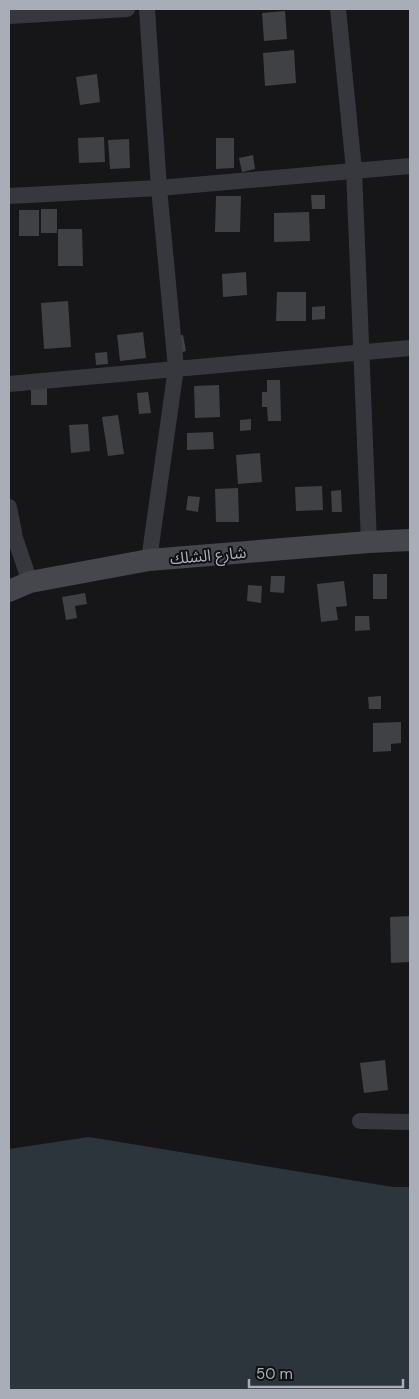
<svg xmlns="http://www.w3.org/2000/svg" width="419" height="1399" viewBox="0 0 419 1399" font-family="'DM Sans','Noto Sans Arabic',sans-serif">
<style>
.water{fill:#2c353c}
.building{fill:#404145}
.lines{fill:none;stroke-linecap:round;stroke-linejoin:round}
.street{stroke:#37383d;stroke-width:16}
.secondary{stroke:#45474d;stroke-width:22}
.labels{text-anchor:middle;stroke-width:4;stroke-linejoin:round;paint-order:stroke}
.street-label{font-size:16px;fill:#a8adb8;stroke:#111113}
</style>
<rect width="100%" height="100%" fill="#161618"/>
<path class="water" d="M89,1137L393,1187H410V1390H9V1149Z"/>
<g class="building">
<path d="M285,11L287,39L264,41L262,13Z"/>
<path d="M294,50L296,83L265,86L263,53Z"/>
<path d="M97,74L100,102L80,105L76,77Z"/>
<path d="M104,137L105,162L79,163L78,138Z"/>
<path d="M216,138H234V168L216,169Z"/>
<path d="M129,139L130,168L110,169L108,140Z"/>
<path d="M253,155L255,169L242,172L239,158Z"/>
<path d="M311,195H325V209H312Z"/>
<path d="M216,196H241L240,232H215Z"/>
<rect x="41" y="209" width="16" height="24"/>
<rect x="19" y="210" width="20" height="26"/>
<path d="M309,212L310,241L274,242V213Z"/>
<path d="M58,229H82L83,266H58Z"/>
<path d="M246,272L247,295L223,297L222,274Z"/>
<path d="M277,292H306V321H276Z"/>
<path d="M68,301L71,347L44,349L41,303Z"/>
<path d="M325,306V319L312,320V307Z"/>
<path d="M143,332L146,358L120,361L117,335Z"/>
<path d="M183,335L186,351L179,353L176,336Z"/>
<path d="M107,352L108,364L96,365L95,353Z"/>
<path d="M267,380H280L281,421H268L267,407H262V392H267Z"/>
<path d="M219,385L220,417L195,418L194,386Z"/>
<path d="M31,386L47,387V405H31Z"/>
<path d="M148,392L151,413L139,414L137,393Z"/>
<path d="M118,415L124,454L108,456L102,417Z"/>
<path d="M251,419V430L240,431V420Z"/>
<path d="M88,424L90,451L71,453L69,425Z"/>
<path d="M213,432L214,449L187,450V433Z"/>
<path d="M260,453L262,482L238,484L236,455Z"/>
<path d="M322,486L323,510L296,511L295,487Z"/>
<path d="M238,488L239,522H216L215,489Z"/>
<path d="M341,490L342,512H332L331,491Z"/>
<path d="M188,496L200,497L198,512L186,510Z"/>
<rect x="373" y="574" width="14" height="25"/>
<path d="M271,576H285L284,593L270,592Z"/>
<path d="M344,581L347,606L336,607L338,620L321,622L317,584Z"/>
<path d="M248,585L262,586L261,603L247,601Z"/>
<path d="M85,593L87,604L75,606L77,618L66,620L62,597Z"/>
<path d="M355,616H369L370,630L355,631Z"/>
<path d="M381,696V709H369L368,697Z"/>
<path d="M401,722V743L391,744V751L373,752V723Z"/>
<path d="M410,916V962L391,963L390,917Z"/>
<path d="M385,1060L388,1090L364,1093L360,1063Z"/>
</g>
<g class="lines">
<g class="street">
<path d="M147,9L159,188L176,368L149,560"/>
<path d="M338,9L354,170L369,542"/>
<path d="M9,16L127,9"/>
<path d="M9,196L159,188L410,166"/>
<path d="M9,384L410,348"/>
<path d="M9,507L15,538L30,582"/>
<path d="M360,1121L410,1122"/>
</g>
<path class="secondary" d="M9,591L30,582L149,560L369,542L410,540"/>
</g>
<g class="labels">
<g class="street-label">
<text transform="translate(208 555) rotate(-5)" y="6">شارع الشلك</text>
</g>
</g>
<rect width="419" height="1399" fill="none" stroke="#a8adb8" stroke-width="20"/>
<path d="M249 1379v8h154v-8" fill="none" stroke="#a8adb8" stroke-width="2.5"/>
<text x="256" y="1379" font-size="15" fill="#a8adb8" stroke="#111113" stroke-width="4" paint-order="stroke">50 m</text>
</svg>
